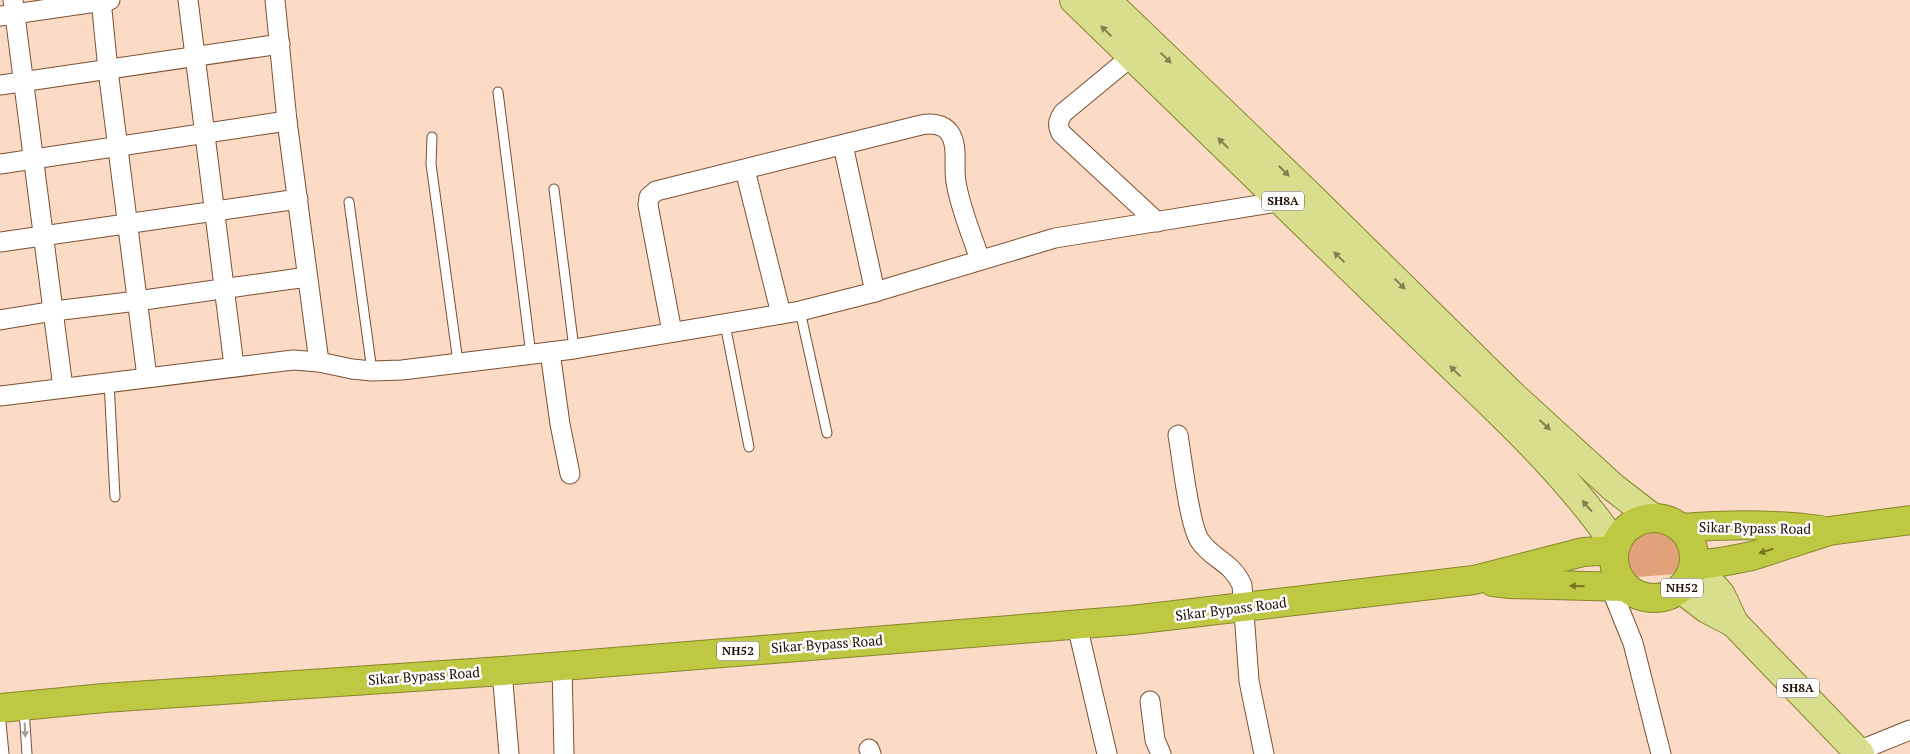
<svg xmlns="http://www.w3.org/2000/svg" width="1910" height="754" viewBox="0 0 1910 754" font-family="'PT Serif',serif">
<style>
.green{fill:#e1a27a}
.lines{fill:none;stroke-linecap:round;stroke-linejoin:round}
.lane-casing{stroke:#7d4f30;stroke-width:11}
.street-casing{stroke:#7d4f30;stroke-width:21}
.primary-casing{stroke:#87872c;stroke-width:30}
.highway-casing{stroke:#87872c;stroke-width:30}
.lane{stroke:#fff;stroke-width:9}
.street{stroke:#fff;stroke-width:19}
.primary{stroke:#d8de8e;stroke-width:28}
.highway{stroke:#bec842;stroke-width:28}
.oneway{fill:#85804f}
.oneway2{fill:#777426}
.oneway3{fill:#a69e9a}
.labels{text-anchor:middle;stroke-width:5;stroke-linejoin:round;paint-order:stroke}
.shield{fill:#fff;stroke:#63564f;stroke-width:1}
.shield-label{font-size:12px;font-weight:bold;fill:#200d03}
.street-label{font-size:14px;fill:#200d03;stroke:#fff}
</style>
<rect width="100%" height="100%" fill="#fcdbc6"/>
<path class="green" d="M1674,527L1688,537L1691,548L1690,560L1684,569L1676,574L1638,577L1628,572L1621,562L1624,539L1636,531Z"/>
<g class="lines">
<g class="lane-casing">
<g id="lane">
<path d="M498,92L531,355"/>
<path d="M432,137L431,164L458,362"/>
<path d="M554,189L574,349"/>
<path d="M349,202L372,371"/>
<path d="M800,311L827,433"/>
<path d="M725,324L749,447"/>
<path d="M109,382L115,497"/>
<path d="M24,709L27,754"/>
<path d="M0,712L4,754"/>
</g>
</g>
<g class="street-casing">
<g id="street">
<path d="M13,0L63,388"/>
<path d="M101,0L108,70L147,377"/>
<path d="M188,0L234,366"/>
<path d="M275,0L287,121L319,362"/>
<path d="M0,16L110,0"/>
<path d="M1132,56L1063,113C1058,121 1057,125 1061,133L1157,222"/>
<path d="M0,85L280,44"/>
<path d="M843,145L875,292"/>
<path d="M0,164L287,121"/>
<path d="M745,170L781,314"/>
<path d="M0,242L298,199"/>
<path d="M0,320L54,311L137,301L307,277"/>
<path d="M672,332L648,205L649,197L656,191L921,125C931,123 943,124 949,132C959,145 953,167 956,182C960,208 972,235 980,260"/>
<path d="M550,352L560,424L570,474"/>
<path d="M0,396L293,360L319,362L352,369L372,371L402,370L574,349L800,311L875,292L1055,238L1283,201"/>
<path d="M1178,435C1182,458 1189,525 1200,541C1213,560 1231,561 1242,585L1249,681L1264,754"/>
<path d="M1610,586L1633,643L1661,754"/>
<path d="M1077,625L1107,754"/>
<path d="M562,666L564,754"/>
<path d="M502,671L509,754"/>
<path d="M1150,701L1155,740L1161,754"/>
<path d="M869,749L871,754"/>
<path d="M1858,751L1910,730"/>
</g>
</g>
<g class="primary-casing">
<g id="primary">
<path d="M1074,0C1185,107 1296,215 1407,323C1479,394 1558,461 1616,546"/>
<path d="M1106,0L1311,197L1509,392L1614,488L1653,518"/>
<path d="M1692,572L1703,577L1714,587L1721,595L1734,623L1860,754"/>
<path d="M1681,589L1707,609L1734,623"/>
</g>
</g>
<g class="highway-casing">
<g id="highway">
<circle cx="1654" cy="558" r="40"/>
<path d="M1681,528C1727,524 1774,524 1820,530"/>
<path d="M1695,565L1721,562L1752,556L1829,531L1910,520"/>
<path d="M1493,582L1510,584L1625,587"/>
<path d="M0,708L104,698L502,671L1132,620L1474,580L1583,552L1614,550"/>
</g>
</g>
<use href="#lane" class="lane"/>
<use href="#street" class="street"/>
<use href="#primary" class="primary"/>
<use href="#highway" class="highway"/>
</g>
<defs><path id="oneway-solid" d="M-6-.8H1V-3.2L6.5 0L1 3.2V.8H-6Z" transform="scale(1.25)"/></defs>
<g class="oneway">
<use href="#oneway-solid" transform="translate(1106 31) rotate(-136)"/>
<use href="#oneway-solid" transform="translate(1166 58) rotate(44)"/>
<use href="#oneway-solid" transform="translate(1223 143) rotate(-136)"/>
<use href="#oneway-solid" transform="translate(1284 171) rotate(44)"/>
<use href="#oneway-solid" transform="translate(1339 257) rotate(-136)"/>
<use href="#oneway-solid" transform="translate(1400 284) rotate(45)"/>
<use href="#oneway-solid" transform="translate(1455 371) rotate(-136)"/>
<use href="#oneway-solid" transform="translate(1545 425) rotate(42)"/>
<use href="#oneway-solid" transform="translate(1587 506) rotate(-131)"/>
</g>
<g class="oneway2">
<use href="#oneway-solid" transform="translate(1766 551) rotate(163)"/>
<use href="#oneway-solid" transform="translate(1577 586) rotate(-179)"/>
</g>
<use class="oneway3" href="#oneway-solid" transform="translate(25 730) rotate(87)"/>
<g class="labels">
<g class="shield">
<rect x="1262" y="191.5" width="42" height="19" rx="4"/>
<rect x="1661" y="578.5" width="42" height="19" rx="4"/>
<rect x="717" y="641.5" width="42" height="19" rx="4"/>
<rect x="1777" y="678.5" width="42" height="19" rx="4"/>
</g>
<g class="shield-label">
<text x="1283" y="205">SH8A</text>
<text x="1682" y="592">NH52</text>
<text x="738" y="655">NH52</text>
<text x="1798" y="692">SH8A</text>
</g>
<g class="street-label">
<text transform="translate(1755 528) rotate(1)" y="5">Sikar Bypass Road</text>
<text transform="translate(1231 609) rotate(-7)" y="5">Sikar Bypass Road</text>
<text transform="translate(827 644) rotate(-4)" y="5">Sikar Bypass Road</text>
<text transform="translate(424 676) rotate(-4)" y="5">Sikar Bypass Road</text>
</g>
</g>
</svg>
